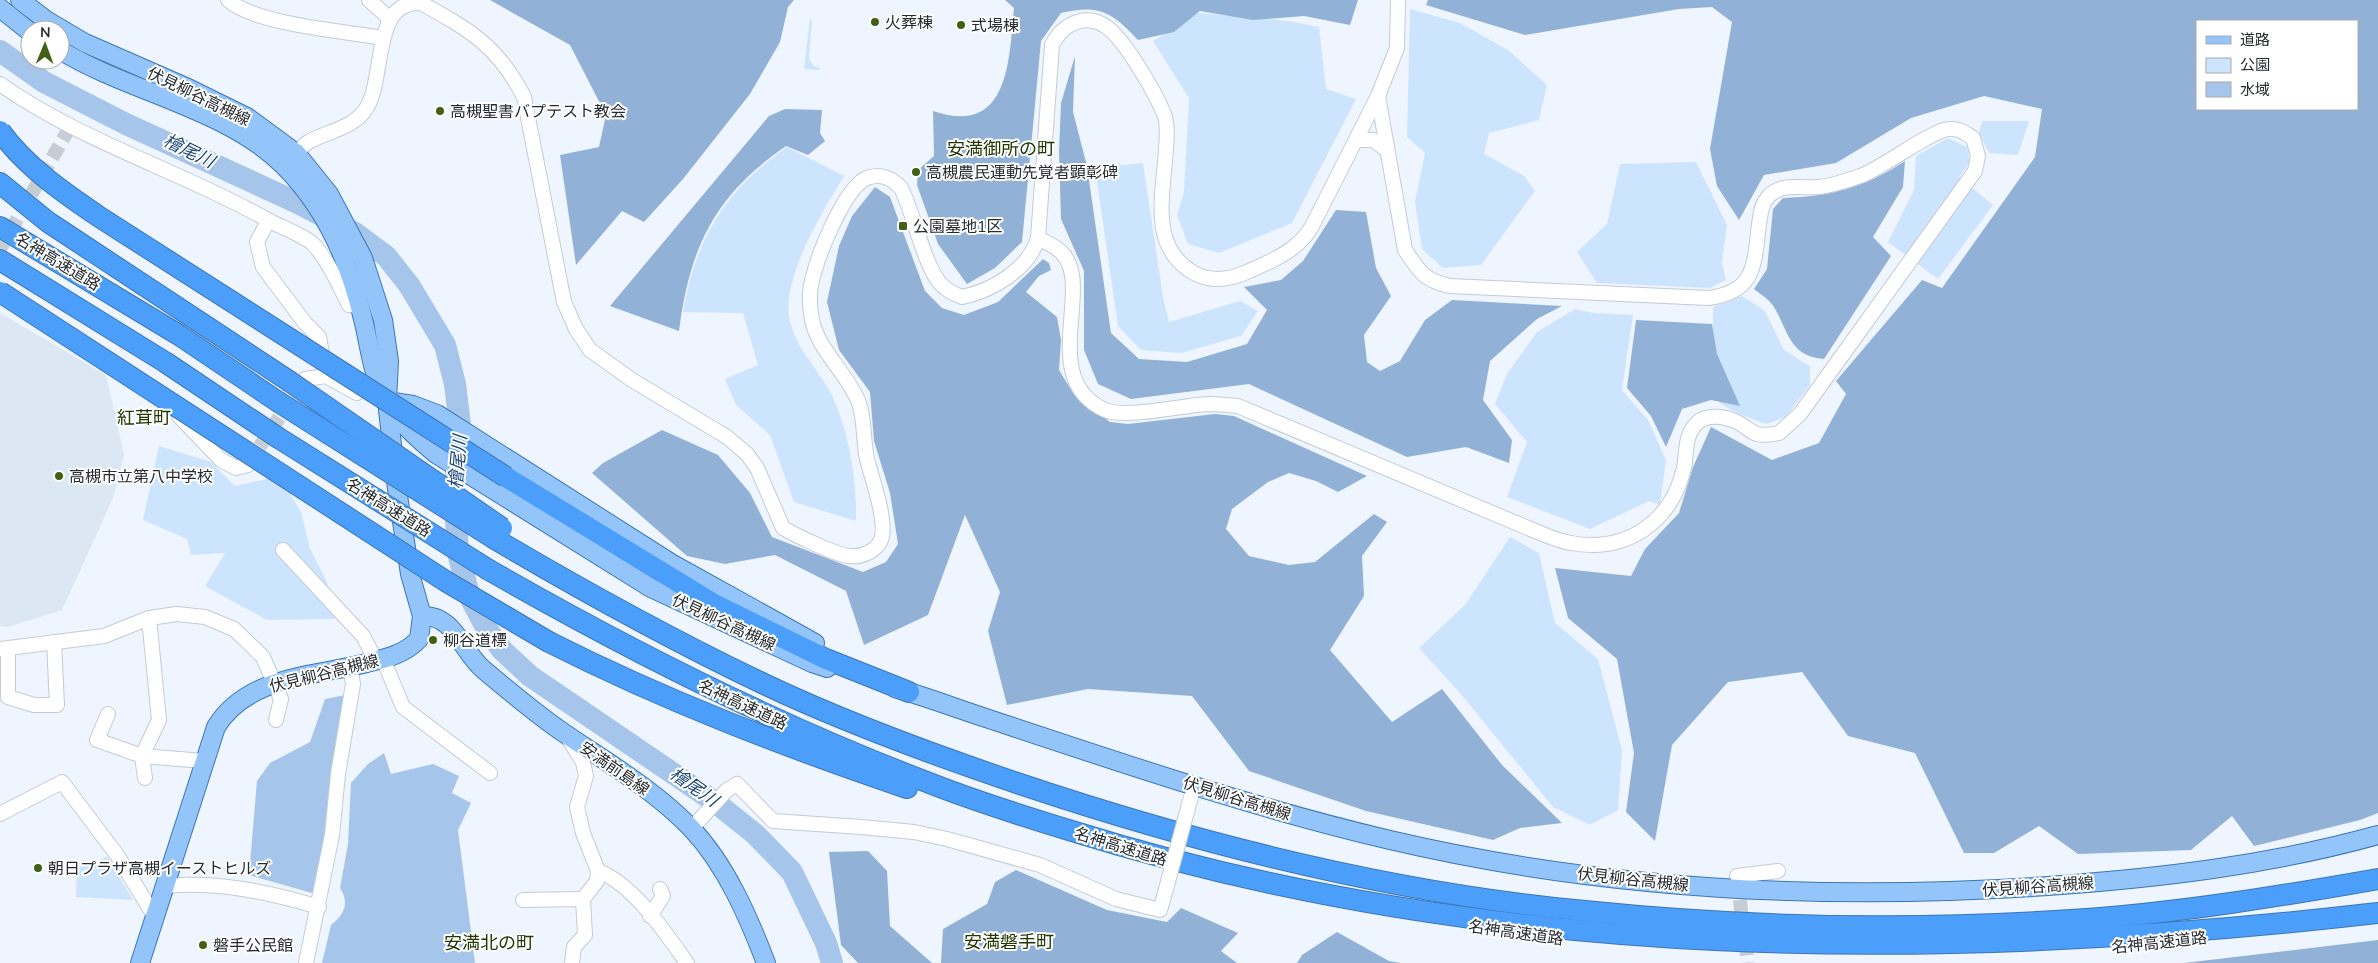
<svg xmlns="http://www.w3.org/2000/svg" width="2378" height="963" viewBox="0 0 2378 963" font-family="'Nunito Sans','Noto Sans JP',sans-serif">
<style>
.built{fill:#dce7f4}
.green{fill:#cde4ff}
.forest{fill:#92b1d6;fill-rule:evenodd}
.water{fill:#a6c5ea}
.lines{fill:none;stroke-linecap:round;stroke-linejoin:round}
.river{stroke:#a6c5ea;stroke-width:22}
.minor-tunnel{stroke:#c6cdd5;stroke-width:14;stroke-dasharray:14 7;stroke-linecap:butt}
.minor-casing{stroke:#c3cbd5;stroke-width:16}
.major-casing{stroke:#3e76b2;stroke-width:20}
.highway-casing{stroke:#3e76b2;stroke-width:22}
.minor{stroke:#fff;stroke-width:14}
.major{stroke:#93c5fb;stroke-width:18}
.highway{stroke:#4b9ef9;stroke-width:20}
.minor-bridge-casing{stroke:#c3cbd5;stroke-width:16;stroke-linecap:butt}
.highway-bridge-casing{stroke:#3e76b2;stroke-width:22;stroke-linecap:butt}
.minor-bridge{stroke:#fff;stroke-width:14}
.highway-bridge{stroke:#4b9ef9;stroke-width:20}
.poi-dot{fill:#416014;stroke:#fff;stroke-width:2}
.labels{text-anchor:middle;stroke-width:4;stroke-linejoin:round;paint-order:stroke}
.poi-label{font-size:16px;fill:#272b2f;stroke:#fff;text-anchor:start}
.street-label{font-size:16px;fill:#272b2f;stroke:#fff}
.neighbourhood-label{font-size:18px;fill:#223701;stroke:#fff}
.water-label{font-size:18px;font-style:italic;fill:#1d4877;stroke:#fff}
</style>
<rect width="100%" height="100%" fill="#eef5fe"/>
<path class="built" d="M0,313L106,375L124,455L113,498L62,610L8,627L0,626Z"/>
<g class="green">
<path d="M1410,9L1460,23L1508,50L1547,85L1539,120L1489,133L1484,154L1524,176L1535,191L1481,265L1443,268L1422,249L1415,202L1425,153L1407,137Z"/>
<path d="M1199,13L1289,21L1319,27L1326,89L1356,99L1292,223L1219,253L1188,244L1177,215L1184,192L1189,98L1153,41Z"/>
<path d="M810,19H812L809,59L814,66L820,68V70L804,69Z"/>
<path d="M1982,121H2029L2018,155L1989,153L1979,133Z"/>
<path d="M1948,138L1967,147L1970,162L1959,177L1993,205L1938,279L1888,242L1914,190L1916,156Z"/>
<path d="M787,147L844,176C824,209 783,276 789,316C794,346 816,366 830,392C849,429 857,480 856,521L794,502L770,435L736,405L725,379L758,365L743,313L683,312C695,239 726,189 787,147Z"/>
<path d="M1696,162L1727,225L1722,262L1726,280L1709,288L1597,283L1577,252L1607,224L1620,164Z"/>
<path d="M1143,163L1163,297L1169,322L1240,301L1258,311L1241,336L1181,353L1141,350L1118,326L1095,168Z"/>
<path d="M1742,296L1765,311L1784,350L1810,366V385L1786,417L1766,424L1736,413L1720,403L1713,341V307Z"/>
<path d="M1575,309L1593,313L1633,315L1622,390L1648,420L1666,460L1660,505L1649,501L1590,529L1507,497L1527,442L1495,404L1507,374L1537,332Z"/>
<path d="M159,446L211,462L235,486L280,476L301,512L310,549L327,582L335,619L267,620L205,586L225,553L191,555L187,539L143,520Z"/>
<path d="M1510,537L1539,553L1555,623L1598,659L1622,750L1618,810L1590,825L1553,807L1460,693L1419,648L1465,605Z"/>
<path d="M107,856L133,900L76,897L77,865L93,866Z"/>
</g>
<g class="forest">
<path d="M490,0H794L788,7L780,42L750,94L683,179L644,222L622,211L576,265L560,155L599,147L606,115L570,45Z"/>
<path d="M1005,0H1358L1350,25L1304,16L1253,20L1200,11L1174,32L1138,40C1112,12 1099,4 1061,13L1041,41L1022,242L995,268L967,284L938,244L917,185L918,170L934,156L933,111C1009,137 1009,61 1014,8Z"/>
<path d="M1428,0H2378V813L2360,820L2254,846L2232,816L2191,850L2078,854L2039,826L1994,853H1964L1915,753L1848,736L1802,672L1728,682L1672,745L1655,841L1626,812L1634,753L1617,659L1568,618L1555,568L1631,576L1645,549L1679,513L1693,467L1711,427L1772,460L1819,443L1846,394L1836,381L1922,280L1942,288L2035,157L2042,109L1984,96L1911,118L1836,163L1764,175L1739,220L1717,186L1710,149L1732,22L1712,7L1679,9L1525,35L1426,5ZM2197,21H2357V109H2197Z"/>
<path d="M1075,56L1073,112L1087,166L1111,333L1139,359L1187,362L1247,344L1267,310L1244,287L1281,280L1303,261L1336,210L1366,212L1376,268L1391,296L1364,335L1367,362L1380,371L1400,361L1425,320L1452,300L1562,306L1537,319L1490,361L1483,400L1512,440L1509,463L1466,447L1407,457L1249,384L1131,399L1098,384L1084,350V271L1061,219L1059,152L1061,103Z"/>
<path d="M785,109L822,110L820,133L825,141L808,155L786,146C715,195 690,246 679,331L610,306L769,116Z"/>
<path d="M1905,161L1903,187L1873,237L1891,256L1824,359C1789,356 1789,332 1774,307C1770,300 1760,294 1754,289L1767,269L1773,209L1783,198C1832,196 1864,188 1905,161Z"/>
<path d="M875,187L890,197L925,291L942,308L964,315L998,302L1043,259L1049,263L1051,270L1039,276L1026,292L1057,317L1061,340L1059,370L1073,393L1110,422L1128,424L1215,414L1234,416L1367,476L1338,492L1316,481L1289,473L1268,482L1232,509L1226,529L1249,556L1289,565L1315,562L1374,514L1387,522L1362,556L1364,596L1330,650L1392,722L1442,689L1502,765L1562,823L1520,828L1493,840L1366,811L1249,771L1192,696L1088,689L1007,705L988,631L1000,592L965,515L928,615L864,645L846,591L775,555L725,564L687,556L592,473L603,463L662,430L718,455L750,493L772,537L863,572L886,562L898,544L890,493L874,441L870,392L839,350L827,302L839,246L852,216Z"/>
<path d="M1636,320L1712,324L1717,354L1740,406L1711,400L1682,409L1666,447L1651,416L1627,388Z"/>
<path d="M868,851L887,871L890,926L932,963H858L841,945L829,852Z"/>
<path d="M1016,870L1107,910L1167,922L1181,908L1238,933L1221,951L1237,963H941L943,929L987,904L995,882Z"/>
<path d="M1337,932L1389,961L1401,963H1297L1302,955Z"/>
<path d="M2378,940V963H2184Z"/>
</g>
<g class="water">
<path d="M351,694L319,895L249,875L257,781L270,763L310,742L325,699Z"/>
<path d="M384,753L391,774L433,764L459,776L452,793L471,803L458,830L475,963H322L331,925C344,915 350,903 340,888L348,844L351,783L368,764Z"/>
</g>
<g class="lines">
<path class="river" d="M0,51L44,82L126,124L298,203L355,233L386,256L409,285L445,345L455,384L461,433L454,486L458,553L469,595L488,631L502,650L530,676L715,802L755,834L792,872L826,943L832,963"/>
<g class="minor-tunnel">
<path d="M0,249L71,125"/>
<path d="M248,464L303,382"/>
<path d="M1737,879L1748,963"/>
</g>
<g class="minor-casing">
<g id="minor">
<path d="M228,0C257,25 344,31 383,38"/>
<path d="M369,0L389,18"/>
<path d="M0,84C82,142 181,171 268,220C280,227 306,236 314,245C329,262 339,285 349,305L359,306"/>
<path d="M1356,140H1373L1387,150"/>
<path d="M290,159C296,153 303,145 310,141C329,131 353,128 366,109C386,78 371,0 421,3C470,30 498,46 524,97L564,302L576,329L590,350L632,380L727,437L747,454L757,468L783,528C797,536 834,554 849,556C862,558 879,550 882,537C886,517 872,479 867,459C863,440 865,421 859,403C847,371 815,349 811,314C809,301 810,285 814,273C820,251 845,187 867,178C880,173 892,178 901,188C914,214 923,261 939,282C945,290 954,294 962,297C992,291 1029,269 1038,238L1052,45C1063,23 1087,12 1108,28C1126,42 1155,92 1164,114C1168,123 1167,137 1166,148C1164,192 1148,245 1192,272C1209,282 1229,280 1247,272C1271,261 1296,252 1311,228L1378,96L1397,48L1398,0"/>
<path d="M268,221L257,242L263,267L305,323L319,337L326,376"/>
<path d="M1038,238C1045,242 1055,246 1061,252C1096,284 1036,379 1105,410C1126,419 1184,405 1208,404C1218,404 1228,405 1238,406L1528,528C1541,533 1556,541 1571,543C1626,553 1671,523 1684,468C1687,453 1684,434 1698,422C1709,413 1726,417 1737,422C1744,425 1750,432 1757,434C1763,436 1773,434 1779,433L1800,414L1975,171L1978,156L1973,138C1965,133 1959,128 1949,129C1934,129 1883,167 1863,175C1849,180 1833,186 1819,187C1802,189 1781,182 1768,197C1761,205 1761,213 1759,224C1754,265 1756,292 1708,298L1450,286C1423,280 1420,272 1405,250L1378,96"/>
<path d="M305,379L326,376L357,393"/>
<path d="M179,416L221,460L236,468L248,465"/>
<path d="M283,550L363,636L376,661"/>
<path d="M149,618L159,720L142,756L204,761"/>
<path d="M0,649L104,636L149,618L177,614L205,617L234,629L263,657L281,699L276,720"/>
<path d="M8,649V697L34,705H57L54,642"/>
<path d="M383,659L403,707L490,773"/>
<path d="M108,714L97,740L142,756L145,778"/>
<path d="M566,735L583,762L586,776L577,807L583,833L598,871C633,884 665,932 687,963"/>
<path d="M0,814L62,782L117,855L155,917"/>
<path d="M691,829L727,790L737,784L773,821L861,827L914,832L947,839L1040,865L1116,899L1160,910L1163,900"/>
<path d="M1737,876L1778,871"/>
<path d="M165,886C218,881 268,892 319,907"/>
<path d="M523,900L583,899"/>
<path d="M650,916L663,896L660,889"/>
<path d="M306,963L332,835L338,774L353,684L350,667"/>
<path d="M572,963L574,947L585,935L583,899L597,881L598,871"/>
</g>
</g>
<g class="major-casing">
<g id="major">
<path d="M20,0L46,20L85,43L188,88L247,117L296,153L329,194L363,258L383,320L389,361L387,401L397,489L410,574L422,616L419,639C405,654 387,658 367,663C315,676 247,676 216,727L140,963"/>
<path d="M0,8L30,32"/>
<path d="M60,50C128,92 228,109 284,166C326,208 351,266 364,323C370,349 373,378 387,402C400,423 417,438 436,454L651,588L812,663L827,668"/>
<path d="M387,401L413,405L437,414L671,563L815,643"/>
<path d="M422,616C454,614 462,652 484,670C510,692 536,714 564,733C608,763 653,789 691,828C726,865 748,916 766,963"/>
<path d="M895,688C927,697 958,709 989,719C1121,763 1254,808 1390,840C1603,890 1829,901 2048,886C2160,878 2270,865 2378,835"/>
</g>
</g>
<g class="highway-casing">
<g id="highway">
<path d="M0,183L48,222L289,381"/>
<path d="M0,227L179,335L277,401"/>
<path d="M0,260L165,362L277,437"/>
<path d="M506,477L714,604L826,659L909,692"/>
<path d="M495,539C583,591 672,640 764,684C846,723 934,755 1020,784C1202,845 1393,893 1585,911C1751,928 1919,931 2086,919C2184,912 2281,896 2378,879"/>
<path d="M489,570C632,652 778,726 932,784C978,802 1026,817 1072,831C1495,963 1941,963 2378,913"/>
<path d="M549,642C666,701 783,746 907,788"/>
</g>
</g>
<use href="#minor" class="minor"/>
<use href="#major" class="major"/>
<use href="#highway" class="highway"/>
<g class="minor-bridge-casing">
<path id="minor-bridge" d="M1163,900L1191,797"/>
</g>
<g class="highway-bridge-casing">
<g id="highway-bridge">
<path d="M0,131C26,167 64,193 101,218L506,477"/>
<path d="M0,292L447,582L549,642"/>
<path d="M289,381L502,528"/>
<path d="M277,401L495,539"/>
<path d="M277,437L489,570"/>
</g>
</g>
<use href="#minor-bridge" class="minor-bridge"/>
<use href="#highway-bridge" class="highway-bridge"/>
</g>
<g class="poi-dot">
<circle cx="875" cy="22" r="5"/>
<circle cx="961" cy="25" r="5"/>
<circle cx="440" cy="111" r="5"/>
<circle cx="916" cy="172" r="5"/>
<rect x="898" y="221" width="10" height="10" rx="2.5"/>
<circle cx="59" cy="476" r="5"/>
<circle cx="433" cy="640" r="5"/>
<circle cx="38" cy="868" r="5"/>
<circle cx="203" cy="945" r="5"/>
</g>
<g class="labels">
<g class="poi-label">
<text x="885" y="28">火葬棟</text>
<text x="971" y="31">式場棟</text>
<text x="450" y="117">高槻聖書バプテスト教会</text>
<text x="926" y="178">高槻農民運動先覚者顕彰碑</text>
<text x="913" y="232">公園墓地1区</text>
<text x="69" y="482">高槻市立第八中学校</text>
<text x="443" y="646">柳谷道標</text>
<text x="48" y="874">朝日プラザ高槻イーストヒルズ</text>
<text x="213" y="951">磐手公民館</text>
</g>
<g class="street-label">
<text transform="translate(199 96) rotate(26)" y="6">伏見柳谷高槻線</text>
<text transform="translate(58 261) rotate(31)" y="6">名神高速道路</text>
<text transform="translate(389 507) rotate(32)" y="6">名神高速道路</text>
<text transform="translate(724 622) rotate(25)" y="6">伏見柳谷高槻線</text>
<text transform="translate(324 673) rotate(-14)" y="6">伏見柳谷高槻線</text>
<text transform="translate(743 704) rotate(25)" y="6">名神高速道路</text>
<text transform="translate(615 768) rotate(35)" y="6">安満前島線</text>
<text transform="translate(1237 798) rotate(17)" y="6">伏見柳谷高槻線</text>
<text transform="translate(1121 846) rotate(17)" y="6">名神高速道路</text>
<text transform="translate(1633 879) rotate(6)" y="6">伏見柳谷高槻線</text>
<text transform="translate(2038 886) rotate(-4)" y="6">伏見柳谷高槻線</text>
<text transform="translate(1516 932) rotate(8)" y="6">名神高速道路</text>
<text transform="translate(2159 942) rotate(-6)" y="6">名神高速道路</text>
</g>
<g class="neighbourhood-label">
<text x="1001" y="155">安満御所の町</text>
<text x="144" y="424">紅茸町</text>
<text x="1009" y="948">安満磐手町</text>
<text x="489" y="949">安満北の町</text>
</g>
<g class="water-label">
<text transform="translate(189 151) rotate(26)" y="6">檜尾川</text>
<text transform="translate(458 462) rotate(-85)" y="6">檜尾川</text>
<text transform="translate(694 787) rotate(35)" y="6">檜尾川</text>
</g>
</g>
<rect x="2196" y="20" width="162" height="90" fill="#ffffff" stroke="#a9aaac"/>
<rect x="2206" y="36" width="25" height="8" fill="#93c5fb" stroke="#a9aaac"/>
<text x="2240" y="45" font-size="15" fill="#272b2f">道路</text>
<rect x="2206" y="58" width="25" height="15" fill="#cde4ff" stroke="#a9aaac"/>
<text x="2240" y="70" font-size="15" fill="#272b2f">公園</text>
<rect x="2206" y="82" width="25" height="15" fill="#a6c5ea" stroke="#a9aaac"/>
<text x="2240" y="95" font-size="15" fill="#272b2f">水域</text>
<g transform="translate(45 45) rotate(1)"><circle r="24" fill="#ffffff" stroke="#a9aaac"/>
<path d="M0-4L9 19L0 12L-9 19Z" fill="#416014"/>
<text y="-8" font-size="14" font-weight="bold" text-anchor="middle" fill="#272b2f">N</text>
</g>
</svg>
